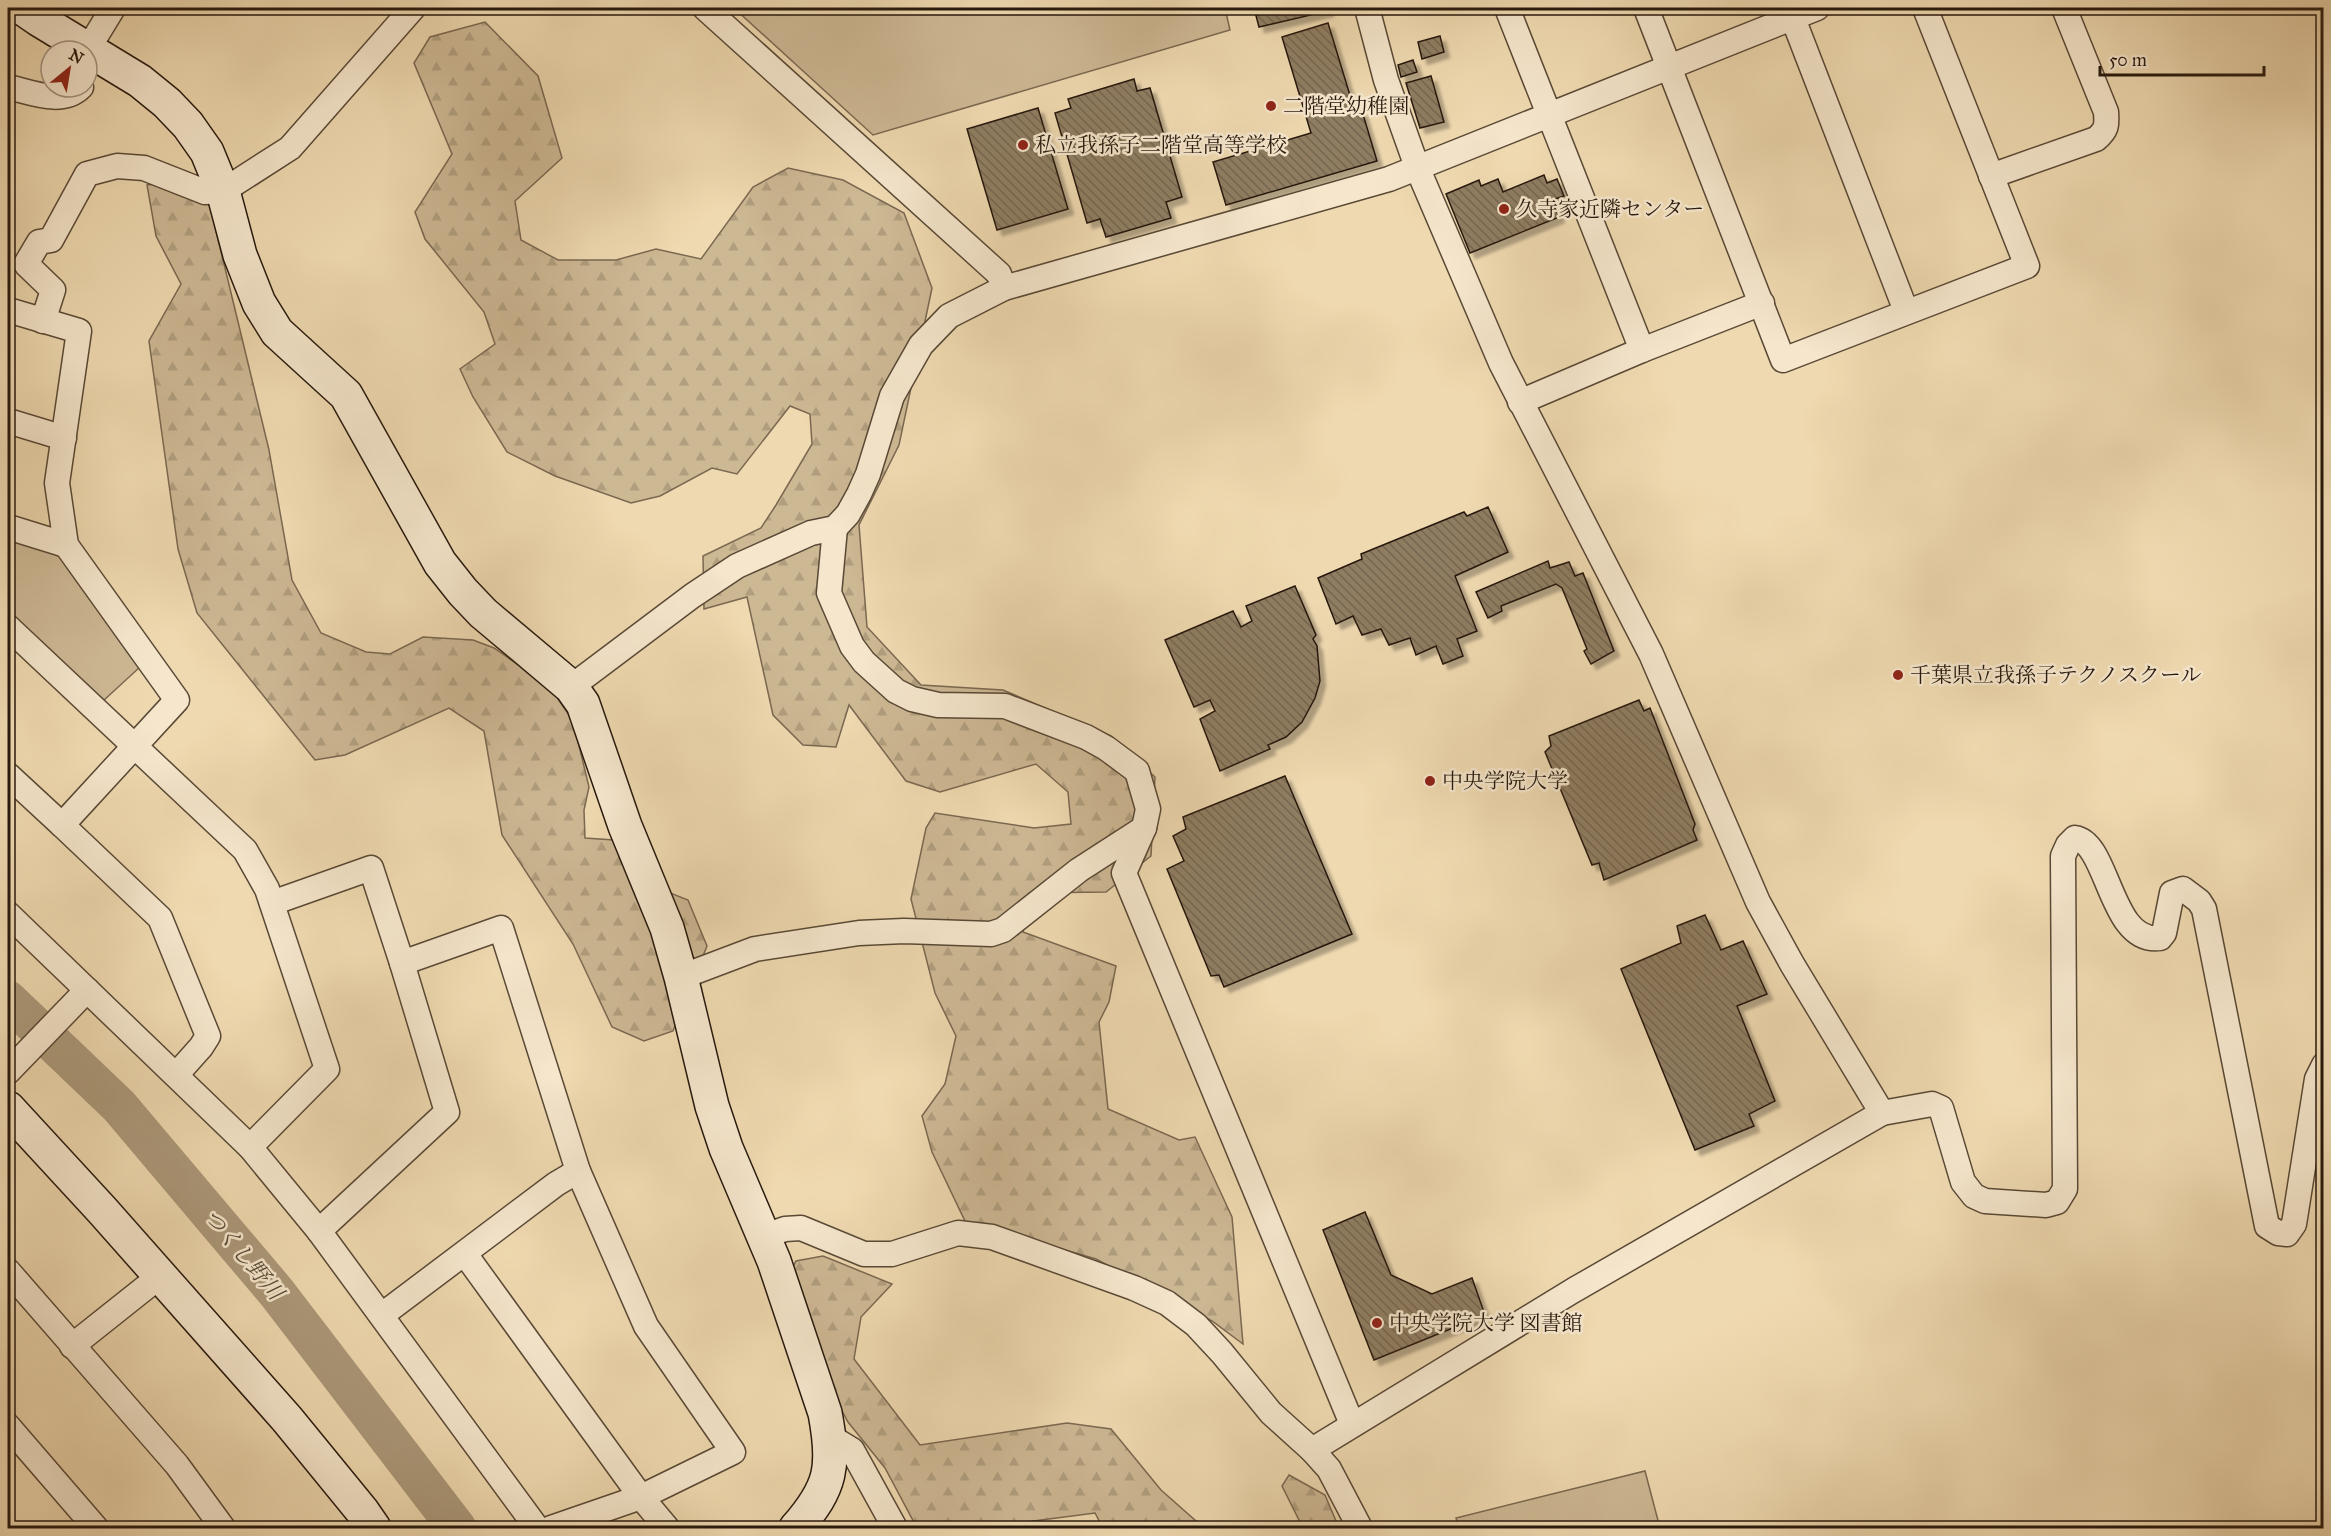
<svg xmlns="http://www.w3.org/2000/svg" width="2331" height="1536" viewBox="0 0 2331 1536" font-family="'IM FELL Great Primer','Noto Serif JP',serif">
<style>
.forest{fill:url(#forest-firs);stroke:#7a6851;stroke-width:1.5}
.park{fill:#cdb894;stroke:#7a6851;stroke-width:1.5}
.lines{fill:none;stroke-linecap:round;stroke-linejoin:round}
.river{stroke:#ab9879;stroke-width:39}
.building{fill:url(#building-back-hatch);stroke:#27190e;stroke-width:1.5;filter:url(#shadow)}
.street-casing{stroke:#594936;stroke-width:27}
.secondary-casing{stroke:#27190e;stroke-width:36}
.street{stroke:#f5e6cc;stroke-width:24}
.secondary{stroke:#f5e6cc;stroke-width:33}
.poi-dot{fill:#8f2418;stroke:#f5e6cc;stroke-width:2}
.labels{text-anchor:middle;stroke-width:5;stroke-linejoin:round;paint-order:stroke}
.poi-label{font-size:21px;fill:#27190e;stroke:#f5e6cc;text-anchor:start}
.water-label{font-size:22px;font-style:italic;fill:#5c4c39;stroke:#f5e6cc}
</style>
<defs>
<pattern id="forest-firs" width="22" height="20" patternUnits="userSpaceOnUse" patternTransform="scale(1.5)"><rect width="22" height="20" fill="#cdb894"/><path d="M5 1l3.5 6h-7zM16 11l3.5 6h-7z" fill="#b09e7e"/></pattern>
<pattern id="building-back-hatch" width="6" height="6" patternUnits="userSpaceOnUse" patternTransform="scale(1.5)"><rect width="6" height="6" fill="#8f7d62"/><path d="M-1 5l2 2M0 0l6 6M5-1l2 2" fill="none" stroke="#75664f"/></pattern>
<filter id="shadow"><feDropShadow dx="5.5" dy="5.5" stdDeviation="1.5" flood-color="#0004"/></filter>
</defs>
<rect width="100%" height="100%" fill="#efd9b0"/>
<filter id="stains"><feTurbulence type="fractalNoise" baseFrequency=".00333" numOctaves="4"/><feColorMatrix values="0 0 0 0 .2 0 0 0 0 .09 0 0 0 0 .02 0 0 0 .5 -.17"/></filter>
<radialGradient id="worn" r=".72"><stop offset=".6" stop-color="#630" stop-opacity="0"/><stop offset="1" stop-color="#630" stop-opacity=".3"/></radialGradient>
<g class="forest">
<path d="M485,22L538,76L562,158L515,201L521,240L558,260H616L656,249L701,259L753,187L788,168L843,180L904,213L932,288L899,445L859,525L867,627L921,685L1003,690L1111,736L1155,777L1151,856L1106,892L1029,893L1023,932L1116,966L1109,1002L1099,1022L1108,1109L1179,1140L1195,1137L1232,1217L1243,1344L1212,1321L1096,1259L965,1221L932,1152L922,1116L945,1084L956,1036L935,993L911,899L926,828L935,813L1034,828L1071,824L1068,792L1036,764L940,792L906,781L849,705L836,747L803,745L773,715L747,597L704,609L703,556L761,528L776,505L812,444L810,414L790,406L737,474L712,468L660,496L631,503L555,476L507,452L473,397L460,369L495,344L484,312L425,239L415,212L452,154L414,63L430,37Z"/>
<path d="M203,177L269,450L292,580L321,633L366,652L390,654L423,637L473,640L494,648L550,687L573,721L589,787L584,810L585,838L614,840L640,881L688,900L707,946L673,1031L644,1041L612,1027L573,944L502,835L484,731L449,708L345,755L315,760L197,613L178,549L149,341L181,284L156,236L147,185Z"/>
<path d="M823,1256L892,1284L861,1317L854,1359L920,1445L1067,1423L1111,1429L1161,1490L1204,1528H1103L1095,1513L1018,1523L1009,1528H917L885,1468L848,1422L828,1385L789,1274L796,1261Z"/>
<path d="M1289,1475L1325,1495L1339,1528H1303L1282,1486Z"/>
</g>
<g class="park">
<path d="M734,8H1225L1230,30L873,135Z"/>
<path d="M8,539L57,553L140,667L103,701L8,613Z"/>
<path d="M1645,1471L1660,1528H1459L1456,1518Z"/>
</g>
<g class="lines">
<path class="river" d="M8,1000L119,1106L277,1293L457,1528"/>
</g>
<g class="building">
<path d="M1254,8H1328V11L1259,27Z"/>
<path d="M1328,23L1355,112L1362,111L1377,161L1226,205L1213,162L1311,133L1282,37Z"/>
<path d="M1440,36L1444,52L1422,59L1418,42Z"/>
<path d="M1413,60L1417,72L1401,77L1398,65Z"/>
<path d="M1431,76L1444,122L1420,128L1406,83Z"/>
<path d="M1134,79L1137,91L1150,88L1182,197L1166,202L1171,218L1106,237L1100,219L1087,223L1055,113L1071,108L1068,99Z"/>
<path d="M1038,108L1068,209L997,230L967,129Z"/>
<path d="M1544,175L1547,183L1557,179L1564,196L1552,200L1559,217L1470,253L1446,194L1479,180L1481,186L1498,179L1503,192Z"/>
<path d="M1488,507L1508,552L1455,576L1477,631L1457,639L1463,656L1443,664L1436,646L1416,655L1410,638L1389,645L1381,629L1362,635L1353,616L1336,624L1318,578L1362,559L1361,554L1464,512L1467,516Z"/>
<path d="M1548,561L1550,568L1569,562L1575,576L1583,573L1614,651L1591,664L1584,651L1587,649L1562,588L1556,584L1501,606L1502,611L1488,618L1476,592Z"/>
<path d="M1295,586L1316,635L1313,639L1317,646L1320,681L1315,698L1302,722L1286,737L1268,745L1270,749L1220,771L1200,719L1215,711L1210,700L1194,707L1165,640L1233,611L1241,627L1252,621L1246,606Z"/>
<path d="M1639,700L1644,711L1650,708L1695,824L1693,830L1697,840L1604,880L1599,863L1592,865L1545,752L1551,746L1549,736Z"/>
<path d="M1285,776L1352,934L1224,987L1219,975L1211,976L1167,869L1184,861L1173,836L1186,829L1183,817Z"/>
<path d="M1705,915L1721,950L1743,941L1767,994L1737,1006L1775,1101L1749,1114L1754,1126L1695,1150L1621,969L1681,943L1677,926Z"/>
<path d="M1365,1212L1391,1275L1432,1294L1472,1278L1485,1315L1374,1360L1323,1230Z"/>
</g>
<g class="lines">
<g class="street-casing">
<g id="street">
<path d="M1507,8L1642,350"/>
<path d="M1646,8L1783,360L2027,266L1925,8"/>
<path d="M1789,8L1906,311"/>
<path d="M88,49L113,8"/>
<path d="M8,87C31,92 62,106 81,87"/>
<path d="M1991,176L2096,139C2107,130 2107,125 2106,112L2064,8"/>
<path d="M1004,288L1389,179L1817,8"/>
<path d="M8,310L79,331L57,483L66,545L8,527"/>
<path d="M43,321L53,290L26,264L39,242L51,240L87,174L117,166L144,168L205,192L223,191L290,148L413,8"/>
<path d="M1520,402L1642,350L1762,303"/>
<path d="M8,421L64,438"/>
<path d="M835,528L829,593L852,646L864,662L896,691L912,699L938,705L1005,706L1086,737L1106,748L1137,771L1148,809L1144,828L1124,873L1352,1424"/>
<path d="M66,545L177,700L62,825L160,918L208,1036L201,1047L176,1075"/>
<path d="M8,627L245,850L267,889L327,1069L250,1147"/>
<path d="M571,687L692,596L737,566L811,533L835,528L848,514L859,494L868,474L892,396L921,345L949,316L1004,288L999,274L705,8"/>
<path d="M8,775L62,825"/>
<path d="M272,903L371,868L402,963L447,1112L319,1231"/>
<path d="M8,914L250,1147L319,1231L537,1528"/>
<path d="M402,963L501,928L578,1171L646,1326L733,1452L641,1497L551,1528"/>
<path d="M681,977L755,949L859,933L904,931L991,934L1003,930L1079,870L1144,828"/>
<path d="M8,1072L87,990"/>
<path d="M1882,1113L1932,1104L1941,1108L1963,1182L1974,1196L1985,1201L2046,1205L2057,1202L2065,1189L2063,856L2068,845L2075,838C2109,843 2110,945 2160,938L2164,933L2172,893L2183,889L2199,901L2204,909L2267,1226L2278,1233L2287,1234L2294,1224L2317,1079L2324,1065"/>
<path d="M765,1236L785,1229L801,1228L864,1254H892L958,1233L992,1237L1134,1288L1167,1303L1196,1325L1222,1353L1271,1413L1312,1450L1574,1290L1882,1113L1792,964L1758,902L1651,654L1501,363L1417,167L1386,80L1367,8"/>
<path d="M465,1254L641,1497L667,1528"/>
<path d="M8,1271L177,1465L223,1528"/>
<path d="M382,1315L556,1184L578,1171"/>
<path d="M72,1346L160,1276"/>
<path d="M8,1426L96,1528"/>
<path d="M829,1436L852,1450L895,1528"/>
<path d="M1312,1450L1329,1469L1360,1528"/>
</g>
</g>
<g class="secondary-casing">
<g id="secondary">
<path d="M22,8L38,19L140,81L167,103L188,125L207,152L223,191L240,255L259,303L277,332L346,395L440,563L463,592L483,613L571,687L583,704L625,826L667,928L681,977L712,1106L726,1148L774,1261L825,1413C835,1466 832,1487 796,1528"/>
<path d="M8,1108L102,1210L287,1419L363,1512L374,1528"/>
</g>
</g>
<use href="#street" class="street"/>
<use href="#secondary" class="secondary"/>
</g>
<g class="poi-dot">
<circle cx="1271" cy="106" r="6"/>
<circle cx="1023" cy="145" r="6"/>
<circle cx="1504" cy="209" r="6"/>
<circle cx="1898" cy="675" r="6"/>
<circle cx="1430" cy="781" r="6"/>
<circle cx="1377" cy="1323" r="6"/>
</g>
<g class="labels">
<g class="poi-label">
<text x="1283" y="113">二階堂幼稚園</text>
<text x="1035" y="152">私立我孫子二階堂高等学校</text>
<text x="1516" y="216">久寺家近隣センター</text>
<text x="1910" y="682">千葉県立我孫子テクノスクール</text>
<text x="1442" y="788">中央学院大学</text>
<text x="1389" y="1330">中央学院大学 図書館</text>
</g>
<g class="water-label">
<text transform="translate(244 1254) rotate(50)" y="8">つくし野川</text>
</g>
</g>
<rect width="2331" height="1536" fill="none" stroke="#efd9b0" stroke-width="30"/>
<rect x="9" y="9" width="2313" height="1518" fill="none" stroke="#27190e" stroke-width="3"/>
<rect x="15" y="15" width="2301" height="1506" fill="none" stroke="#27190e" stroke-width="1.5"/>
<g transform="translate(69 69) rotate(30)"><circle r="28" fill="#f5e6cc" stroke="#a39480" stroke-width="1.5"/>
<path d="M0-4.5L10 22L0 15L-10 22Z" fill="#8f2418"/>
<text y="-9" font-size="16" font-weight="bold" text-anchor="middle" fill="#27190e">N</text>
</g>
<path d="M2100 66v9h164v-9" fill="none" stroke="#27190e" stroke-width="3"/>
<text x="2109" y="66" font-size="18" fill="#27190e" stroke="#f5e6cc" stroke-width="4.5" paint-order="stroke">50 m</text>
<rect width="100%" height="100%" filter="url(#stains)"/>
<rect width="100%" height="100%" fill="url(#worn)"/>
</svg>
